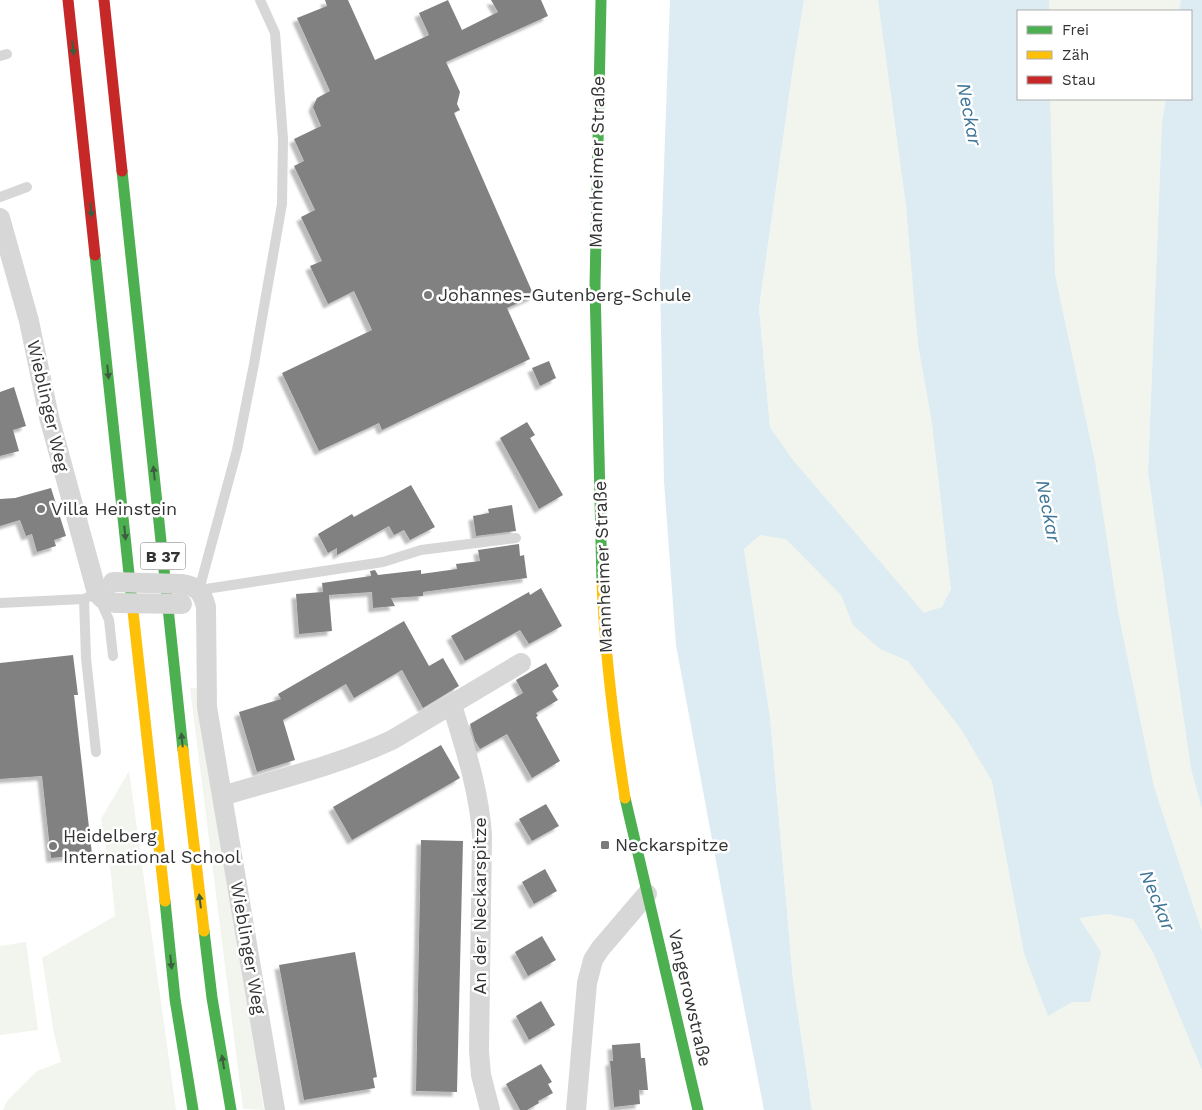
<svg xmlns="http://www.w3.org/2000/svg" width="1202" height="1110" viewBox="0 0 1202 1110" font-family="'Work Sans',sans-serif">
<style>
.green{fill:#f1f5ed}
.water{fill:#ddebf3}
.building{fill:#818181;filter:url(#shadow)}
.lines{fill:none;stroke-linecap:round;stroke-linejoin:round}
.lane{stroke:#d7d7d7;stroke-width:10}
.street{stroke:#d7d7d7;stroke-width:20}
.fast{stroke:#4caf50;stroke-width:11}
.slow{stroke:#ffc107;stroke-width:11}
.jam{stroke:#c62828;stroke-width:11}
.street-bridge{stroke:#d7d7d7;stroke-width:20}
.oneway{fill:#3c5e3d}
.poi-dot{fill:#7a7a7a;stroke:#fff;stroke-width:2}
.labels{text-anchor:middle;stroke-width:5;stroke-linejoin:round;paint-order:stroke}
.shield{fill:#fff;stroke:#707070;stroke-width:1}
.shield-label{font-size:16px;font-weight:bold;fill:#333}
.street-label{font-size:18px;fill:#333;stroke:#fff}
.poi-label{font-size:18px;fill:#333;stroke:#fff;text-anchor:start}
.water-label{font-size:19px;font-style:italic;fill:#3f7597;stroke:#fff}
</style>
<defs>
<filter id="shadow"><feDropShadow dx="-4.5" dy="4.5" stdDeviation="1" flood-color="#0004"/></filter>
</defs>
<rect width="100%" height="100%" fill="#fff"/>
<g class="green">
<path d="M804,0H1181L1179,11H1018V99H1166L1162,121L1148,472L1202,809V1110H812L793,980L770,717L744,549L775,434L770,427L759,308L793,68Z"/>
<path d="M190,688H199L211,781L264,1110L243,1109Z"/>
<path d="M129,771L176,1110H3L7,1101L37,1071L61,1062L54,1034L42,958L115,916L111,874L101,819Z"/>
<path d="M26,942L38,1030L0,1035V946Z"/>
</g>
<g class="water">
<path d="M670,0H804L793,68L759,308L770,427L792,459L924,613L942,607L951,589L932,423L918,344L906,205L878,0H1049V11H1018V99H1050L1055,275L1095,462L1118,612L1154,787L1202,932V1070L1154,954L1133,919L1107,914L1079,918L1101,952L1090,1002H1072L1048,1016L1024,953L992,781L961,729L908,661L880,649L853,625L841,595L786,539L760,535L744,549L770,717L793,980L812,1110H764L724,904L676,645L664,481L660,278Z"/>
<path d="M1181,0H1202V809L1191,768L1148,472L1162,121L1166,99H1191V11H1179Z"/>
</g>
<g class="building">
<path d="M325,0H348L375,60L429,35L419,13L448,0L462,30L498,12L491,0H541L548,16L446,62L460,92L457,104L460,110L454,113L534,296L507,308L530,359L382,430L379,423L319,451L282,373L372,330L354,291L328,304L310,266L322,261L301,217L315,210L294,166L304,161L294,139L321,126L313,107L317,98L330,91L297,18L327,6Z"/>
<path d="M549,361L556,378L540,386L532,368Z"/>
<path d="M14,387L26,426L13,430L19,451L0,456V392Z"/>
<path d="M527,422L535,435L530,438L563,495L539,509L500,438Z"/>
<path d="M411,485L435,527L410,540L404,530L394,535L389,526L337,555V548L328,553L318,534L352,514L354,517Z"/>
<path d="M51,488L66,536L54,540L56,546L37,552L32,534L26,536L20,520L0,526V499L15,498Z"/>
<path d="M512,505L516,531L476,536L473,516L489,513L488,509Z"/>
<path d="M519,544L520,556L524,555L527,578L423,592V596L391,598L395,606L373,608L372,592L329,595L332,631L299,634L296,594L323,592L322,583L371,576L370,571L375,570L378,575L421,570V574L457,569L456,564L480,561L478,550Z"/>
<path d="M541,588L562,626L529,644L520,630L465,661L451,636L529,592L530,595Z"/>
<path d="M404,621L429,666L443,658L459,686L423,708L402,670L354,698L346,684L283,720L295,760L257,772L239,712L281,699L278,694Z"/>
<path d="M73,655L78,695H74L92,854L51,858L42,776L0,779V663Z"/>
<path d="M546,663L559,686L552,691L558,700L536,713L538,716L536,717L560,761L532,778L507,734L480,749L475,741L470,724L523,693L516,680Z"/>
<path d="M441,745L460,778L352,840L333,807Z"/>
<path d="M546,804L559,826L532,841L519,819Z"/>
<path d="M421,840L463,841L457,1092L416,1091Z"/>
<path d="M545,869L557,891L534,904L522,882Z"/>
<path d="M542,936L556,960L528,976L515,952Z"/>
<path d="M355,952L377,1077L373,1078L375,1088L304,1100L279,965Z"/>
<path d="M541,1001L555,1025L529,1040L516,1016Z"/>
<path d="M640,1043L641,1058H645L648,1090H639L640,1104L614,1107L610,1061H613L612,1045Z"/>
<path d="M541,1064L552,1082L548,1084L553,1093L538,1101L539,1103L527,1110H520L506,1084Z"/>
</g>
<g class="lines">
<g class="lane">
<path d="M260,0L275,33L283,139L282,204L254,364L237,450L199,590L383,562L421,550L516,538"/>
<path d="M0,56L7,54"/>
<path d="M0,197L27,187"/>
<path d="M84,599L86,658L96,752"/>
<path d="M0,603L84,599L97,593L109,620L113,656"/>
</g>
<g class="street">
<path d="M0,218L29,321L49,417L97,593L103,599L116,603"/>
<path d="M181,584C197,586 202,591 206,607L207,707L275,1110"/>
<path d="M452,705C465,748 479,790 482,835L479,1051L481,1075L490,1110"/>
<path d="M222,796C279,779 338,765 392,740L521,663"/>
<path d="M576,1110L587,983L593,960L600,949L647,894"/>
</g>
<g class="fast">
<path d="M601,0L595,286L602,583"/>
<path d="M122,171L183,750"/>
<path d="M95,255L132,602"/>
<path d="M625,798L698,1110"/>
<path d="M165,901L175,999L193,1110"/>
<path d="M204,931L212,998L231,1110"/>
</g>
<g class="slow">
<path d="M602,583C605,656 614,727 625,798"/>
<path d="M132,602L165,901"/>
<path d="M183,750L204,931"/>
</g>
<g class="jam">
<path d="M68,0L95,255"/>
<path d="M104,0L122,171"/>
</g>
<g class="street-bridge">
<path d="M113,582L181,584"/>
<path d="M116,603L182,604"/>
</g>
</g>
<defs><path id="oneway-solid" d="M-6-.8H1V-3.2L6.5 0L1 3.2V.8H-6Z" transform="scale(1.25)"/></defs>
<g class="oneway">
<use href="#oneway-solid" transform="translate(73 48) rotate(84)"/>
<use href="#oneway-solid" transform="translate(91 210) rotate(84)"/>
<use href="#oneway-solid" transform="translate(108 372) rotate(84)"/>
<use href="#oneway-solid" transform="translate(154 473) rotate(-96)"/>
<use href="#oneway-solid" transform="translate(125 533) rotate(84)"/>
<use href="#oneway-solid" transform="translate(182 740) rotate(-96)"/>
<use href="#oneway-solid" transform="translate(200 901) rotate(-97)"/>
<use href="#oneway-solid" transform="translate(171 962) rotate(84)"/>
<use href="#oneway-solid" transform="translate(223 1062) rotate(-99)"/>
</g>
<g class="poi-dot">
<circle cx="428" cy="295" r="5"/>
<circle cx="41" cy="509" r="5"/>
<rect x="600" y="840" width="10" height="10" rx="2.5"/>
<circle cx="53" cy="846" r="5"/>
</g>
<g class="labels">
<rect class="shield" x="140.5" y="542.5" width="45" height="27" rx="4"/>
<g class="shield-label">
<text x="163" y="562">B 37</text>
</g>
<g class="street-label">
<text transform="translate(597 162) rotate(-89)" y="6">Mannheimer Straße</text>
<text transform="translate(48 406) rotate(77)" y="6">Wieblinger Weg</text>
<text transform="translate(603 567) rotate(-92)" y="6">Mannheimer Straße</text>
<text transform="translate(480 906) rotate(-90)" y="6">An der Neckarspitze</text>
<text transform="translate(248 948) rotate(80)" y="6">Wieblinger Weg</text>
<text transform="translate(690 998) rotate(77)" y="6">Vangerowstraße</text>
</g>
<g class="poi-label">
<text x="438" y="301">Johannes-Gutenberg-Schule</text>
<text x="51" y="515">Villa Heinstein</text>
<text x="63" y="842">Heidelberg<tspan x="63" dy="21">International School</tspan></text>
<text x="615" y="851">Neckarspitze</text>
</g>
<g class="water-label">
<text transform="translate(970 114) rotate(79)" y="7">Neckar</text>
<text transform="translate(1049 511) rotate(79)" y="7">Neckar</text>
<text transform="translate(1158 900) rotate(68)" y="7">Neckar</text>
</g>
</g>
<rect x="1017" y="10" width="175" height="90" fill="#ffffff" stroke="#adadad"/>
<rect x="1027" y="26" width="25" height="8" fill="#4caf50" stroke="#adadad"/>
<text x="1062" y="35" font-size="15" fill="#333333">Frei</text>
<rect x="1027" y="51" width="25" height="8" fill="#ffc107" stroke="#adadad"/>
<text x="1062" y="60" font-size="15" fill="#333333">Zäh</text>
<rect x="1027" y="76" width="25" height="8" fill="#c62828" stroke="#adadad"/>
<text x="1062" y="85" font-size="15" fill="#333333">Stau</text>
</svg>
